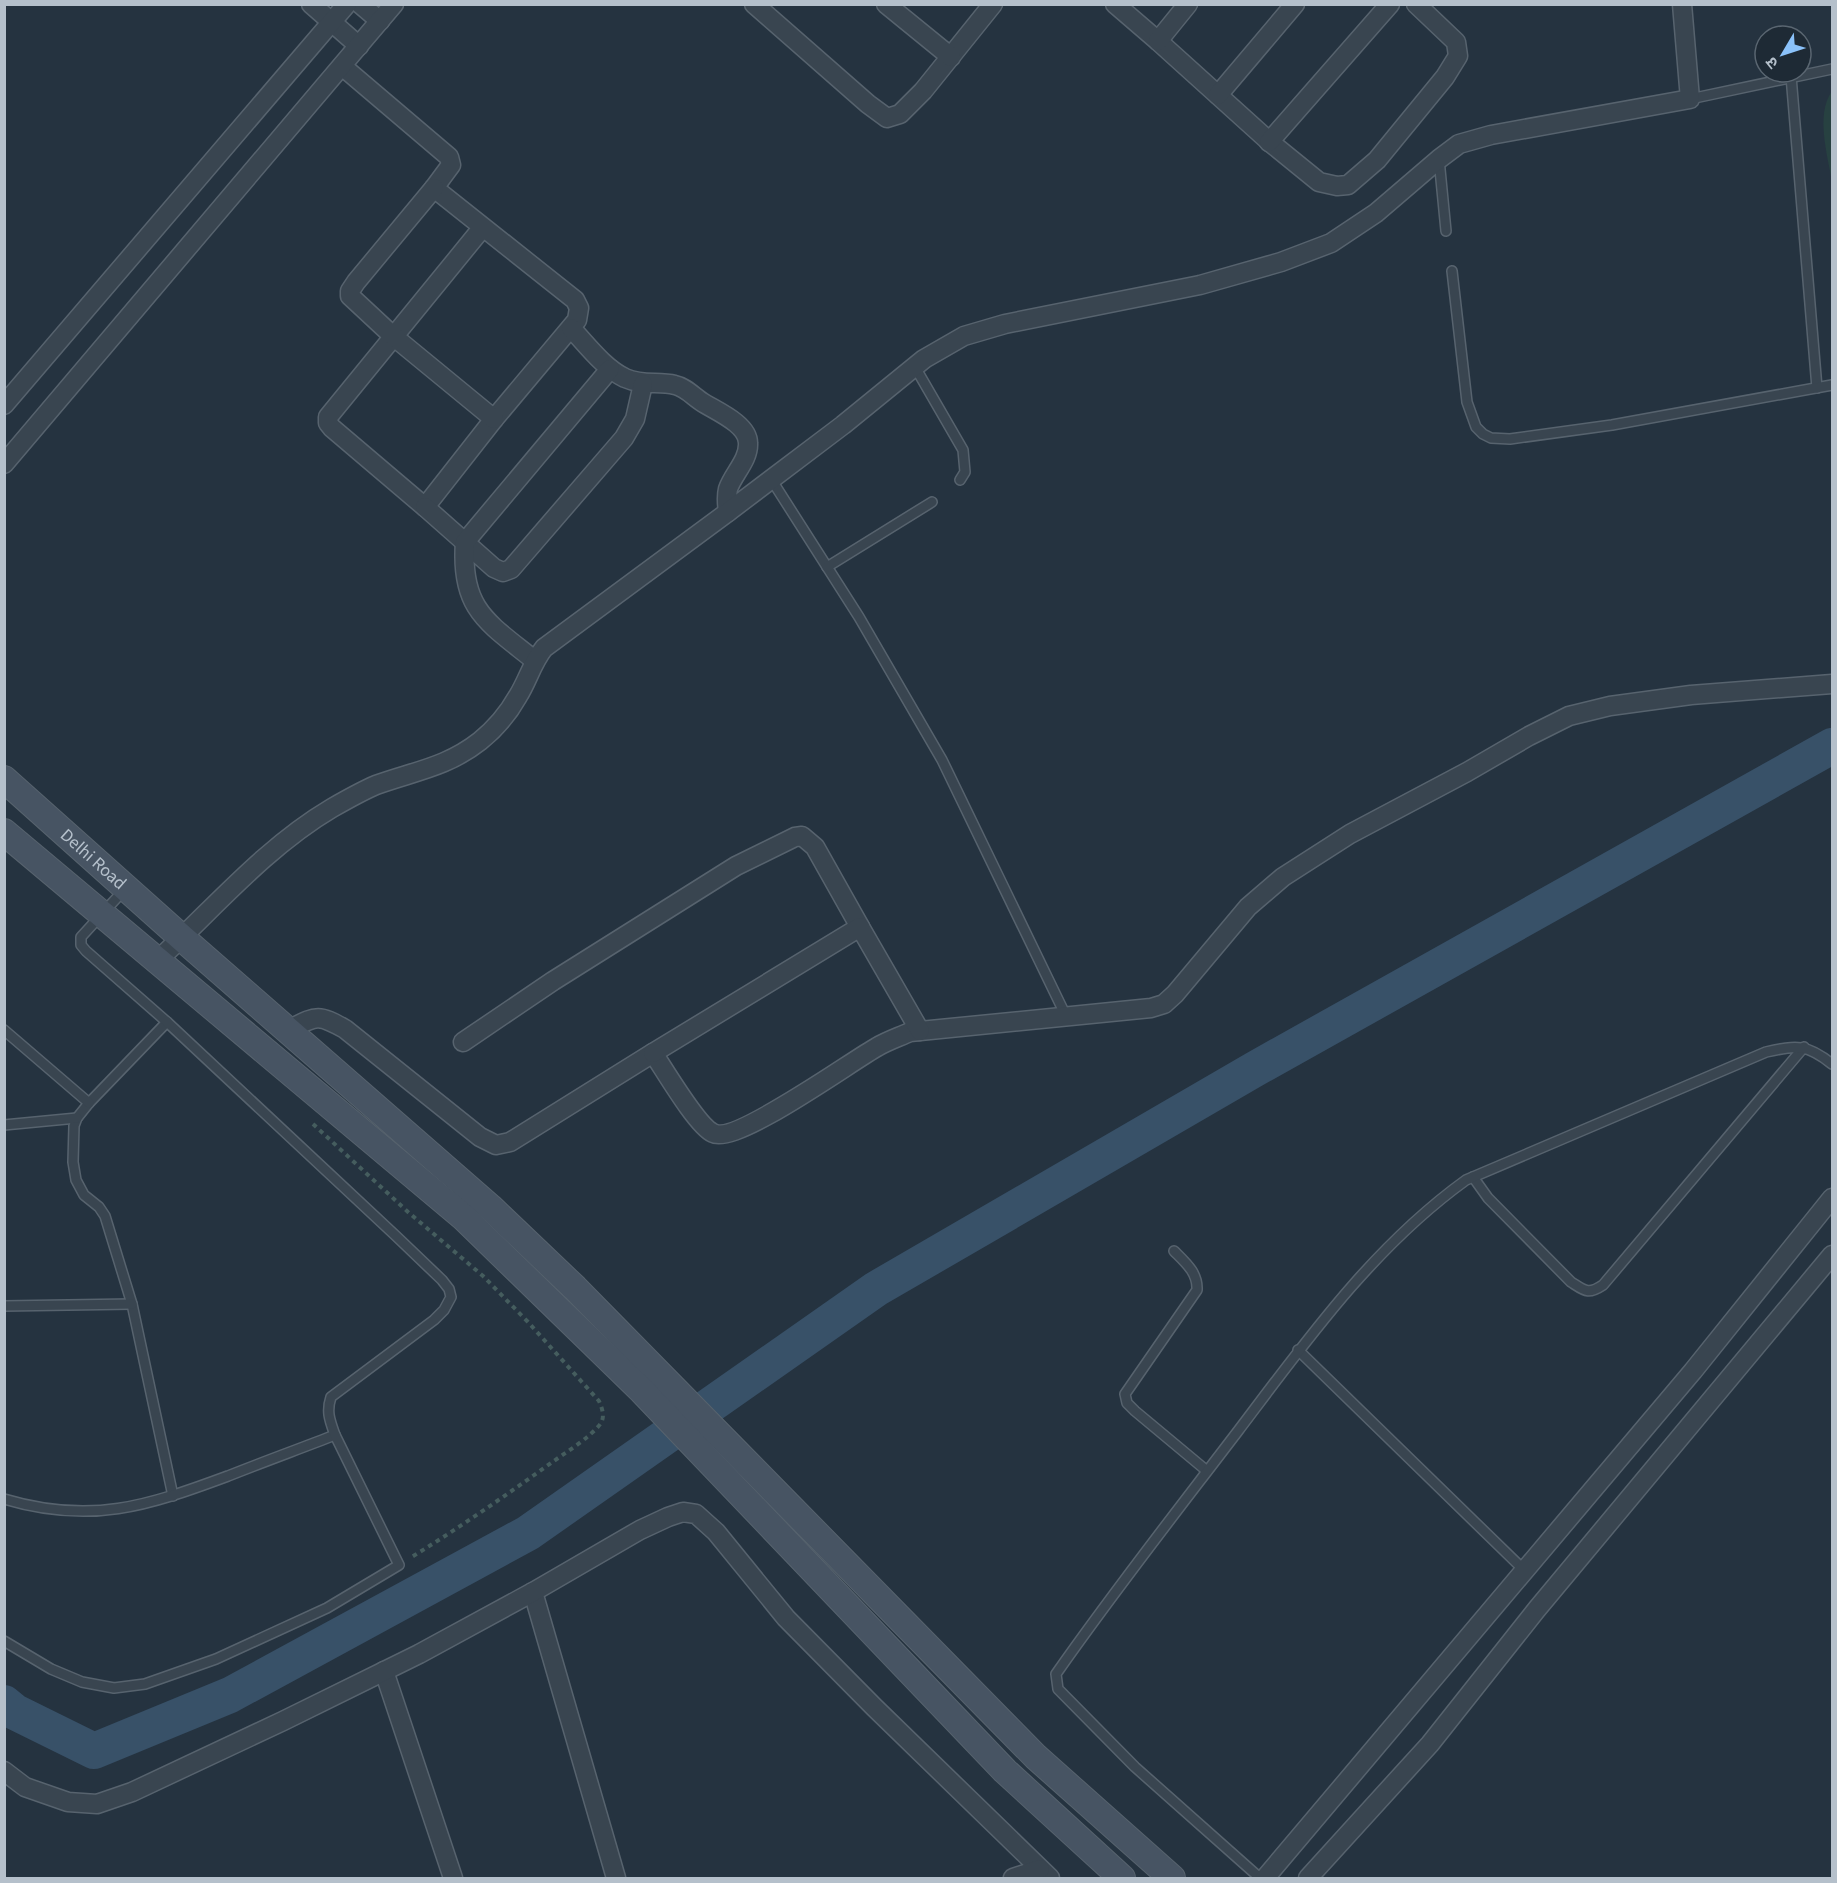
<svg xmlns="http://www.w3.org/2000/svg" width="1837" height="1883" viewBox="0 0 1837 1883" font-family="'Source Sans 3','Noto Sans Devanagari',sans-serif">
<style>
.green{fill:#274141}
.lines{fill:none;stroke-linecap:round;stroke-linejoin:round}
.river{stroke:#385168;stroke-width:36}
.service-casing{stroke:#57636e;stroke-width:12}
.minor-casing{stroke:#57636e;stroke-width:21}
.secondary-casing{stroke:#57636e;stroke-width:28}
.path{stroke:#455d5e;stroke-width:4;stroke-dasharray:4.5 4.5;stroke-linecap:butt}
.service{stroke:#394550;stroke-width:9}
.minor{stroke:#394550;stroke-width:18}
.secondary{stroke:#475463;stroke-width:26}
.labels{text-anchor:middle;stroke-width:5;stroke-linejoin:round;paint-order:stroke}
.street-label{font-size:18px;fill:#b5c0cb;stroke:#1e2a35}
</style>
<rect width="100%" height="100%" fill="#253340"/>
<path class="green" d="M1832,91V182C1828,156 1815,115 1832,91Z"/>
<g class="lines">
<path class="river" d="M4,1703L15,1712L94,1751L230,1695L528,1533L876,1289L1255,1069L1832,746"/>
<g class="service-casing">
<g id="service">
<path d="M1791,76L1817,388"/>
<path d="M1690,99L1832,69"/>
<path d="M1439,159L1446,231"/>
<path d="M1452,271L1467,402L1476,427L1483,434L1491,438L1510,439L1612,425L1832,385"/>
<path d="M915,367L963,450L965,472L960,480"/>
<path d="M771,479L859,617L942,760L1066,1016"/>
<path d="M827,567L932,502"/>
<path d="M167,1022L89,1103L77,1118L74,1126L73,1162L76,1180L84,1195L99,1207L105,1216L132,1304L173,1496"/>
<path d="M4,1030L89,1103"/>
<path d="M4,1125L77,1118"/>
<path d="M1473,1177L1488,1198L1571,1282C1585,1291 1588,1295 1603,1285L1804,1047"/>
<path d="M1174,1251C1186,1263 1198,1273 1197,1290L1125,1394L1127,1403L1135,1411L1207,1471"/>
<path d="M4,1306L132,1304"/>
<path d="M1298,1350L1525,1571"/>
<path d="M4,1499C91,1525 147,1506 228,1476C263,1462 299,1449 335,1435"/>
<path d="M4,1641L51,1669L82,1682L114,1688L145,1684L216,1659L327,1608L399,1565L335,1435C330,1421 326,1412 331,1397L434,1320L444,1310L451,1297L449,1289L442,1280L396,1236L167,1022L86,951L81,945V937L124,890"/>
<path d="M1260,1878L1135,1767L1058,1689L1056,1674C1114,1591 1177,1511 1238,1431C1306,1341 1373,1247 1466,1180L1766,1052C1797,1045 1807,1044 1832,1064"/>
</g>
</g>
<g class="minor-casing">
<g id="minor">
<path d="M311,4L359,46"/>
<path d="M360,4L380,21"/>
<path d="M754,4L868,104L887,118L900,114L923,91L993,4"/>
<path d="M886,4L951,57"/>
<path d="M1115,4L1158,41L1271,143L1319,182L1337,186L1348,185L1377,160L1445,77L1458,56L1456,42L1416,4"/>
<path d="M1158,41L1188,4"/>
<path d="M342,66L449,157L451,165L434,188L575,300L579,308L577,320L494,419L425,507L332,428L328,423V417L483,227"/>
<path d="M1218,95L1295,4"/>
<path d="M1269,142L1390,4"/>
<path d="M434,188L356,282L350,291V296L393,336L494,419"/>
<path d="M571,328C587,345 604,368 625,378C643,386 658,381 675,385C685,387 693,396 702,402C716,411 748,424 748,443C749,460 733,474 728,489C726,497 727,505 728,512"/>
<path d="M4,405L347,4"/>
<path d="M4,464L394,4"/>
<path d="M425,507L494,568L503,572L511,569L624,438L635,419L643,384"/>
<path d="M534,660C487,622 460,609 465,542L610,369"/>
<path d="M158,960C214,908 266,847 332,808C346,800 362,791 376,785C415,771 447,767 480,741C495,729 509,712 518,696C528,680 532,663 544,648L728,512L843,425L924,359L964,336L1005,324L1200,285L1281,262L1331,243L1376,213L1439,159L1459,144L1491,135L1690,99L1682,4"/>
<path d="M288,1030C316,1016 317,1013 345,1029L480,1137L496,1145L510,1142L653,1053C664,1069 697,1126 713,1133C736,1145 850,1062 877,1047C887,1041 899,1037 910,1032L1151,1008L1164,1004L1175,994L1248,907L1283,877L1350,834L1467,772L1529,736L1569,716L1610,706L1691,695L1832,684"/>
<path d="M463,1042L553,981L736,866L795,837L802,836L815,847L860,927"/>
<path d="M653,1053L860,927L920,1031"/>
<path d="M533,1592L616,1878"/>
<path d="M384,1671L453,1878"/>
<path d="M4,1771L25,1787L68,1802L97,1804L132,1792L283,1721L419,1654L533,1592L640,1530L668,1517L683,1512L696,1514L716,1532L786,1618L874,1707L1050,1878"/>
<path d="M1013,1878L1040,1869"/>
<path d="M1265,1878L1693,1371L1832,1198"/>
<path d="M1308,1878L1430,1744L1537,1609L1832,1255"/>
</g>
</g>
<g class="secondary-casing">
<g id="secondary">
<path id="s1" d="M4,779L182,938L490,1207L575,1288L1036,1757L1172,1878"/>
<path d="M4,832L463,1217L642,1391L1005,1771L1122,1878"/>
</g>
</g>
<path class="path" d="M313,1124L408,1212L483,1276L528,1322L599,1401C602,1408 605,1416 601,1423C591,1437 565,1453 551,1463C505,1496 459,1528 410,1558"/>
<use href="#service" class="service"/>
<use href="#minor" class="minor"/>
<use href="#secondary" class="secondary"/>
</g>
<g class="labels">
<g class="street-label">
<text dy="6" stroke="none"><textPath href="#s1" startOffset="120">Delhi Road</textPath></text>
</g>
</g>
<rect width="1837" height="1883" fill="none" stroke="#b5c0cb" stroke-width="12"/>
<g transform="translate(1783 54) rotate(231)"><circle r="28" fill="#1e2a35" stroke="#5a6671" stroke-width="1.5"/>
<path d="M0-4.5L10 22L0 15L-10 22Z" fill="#8bc2fa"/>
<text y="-9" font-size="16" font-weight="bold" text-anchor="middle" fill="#b5c0cb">उ</text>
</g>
</svg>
